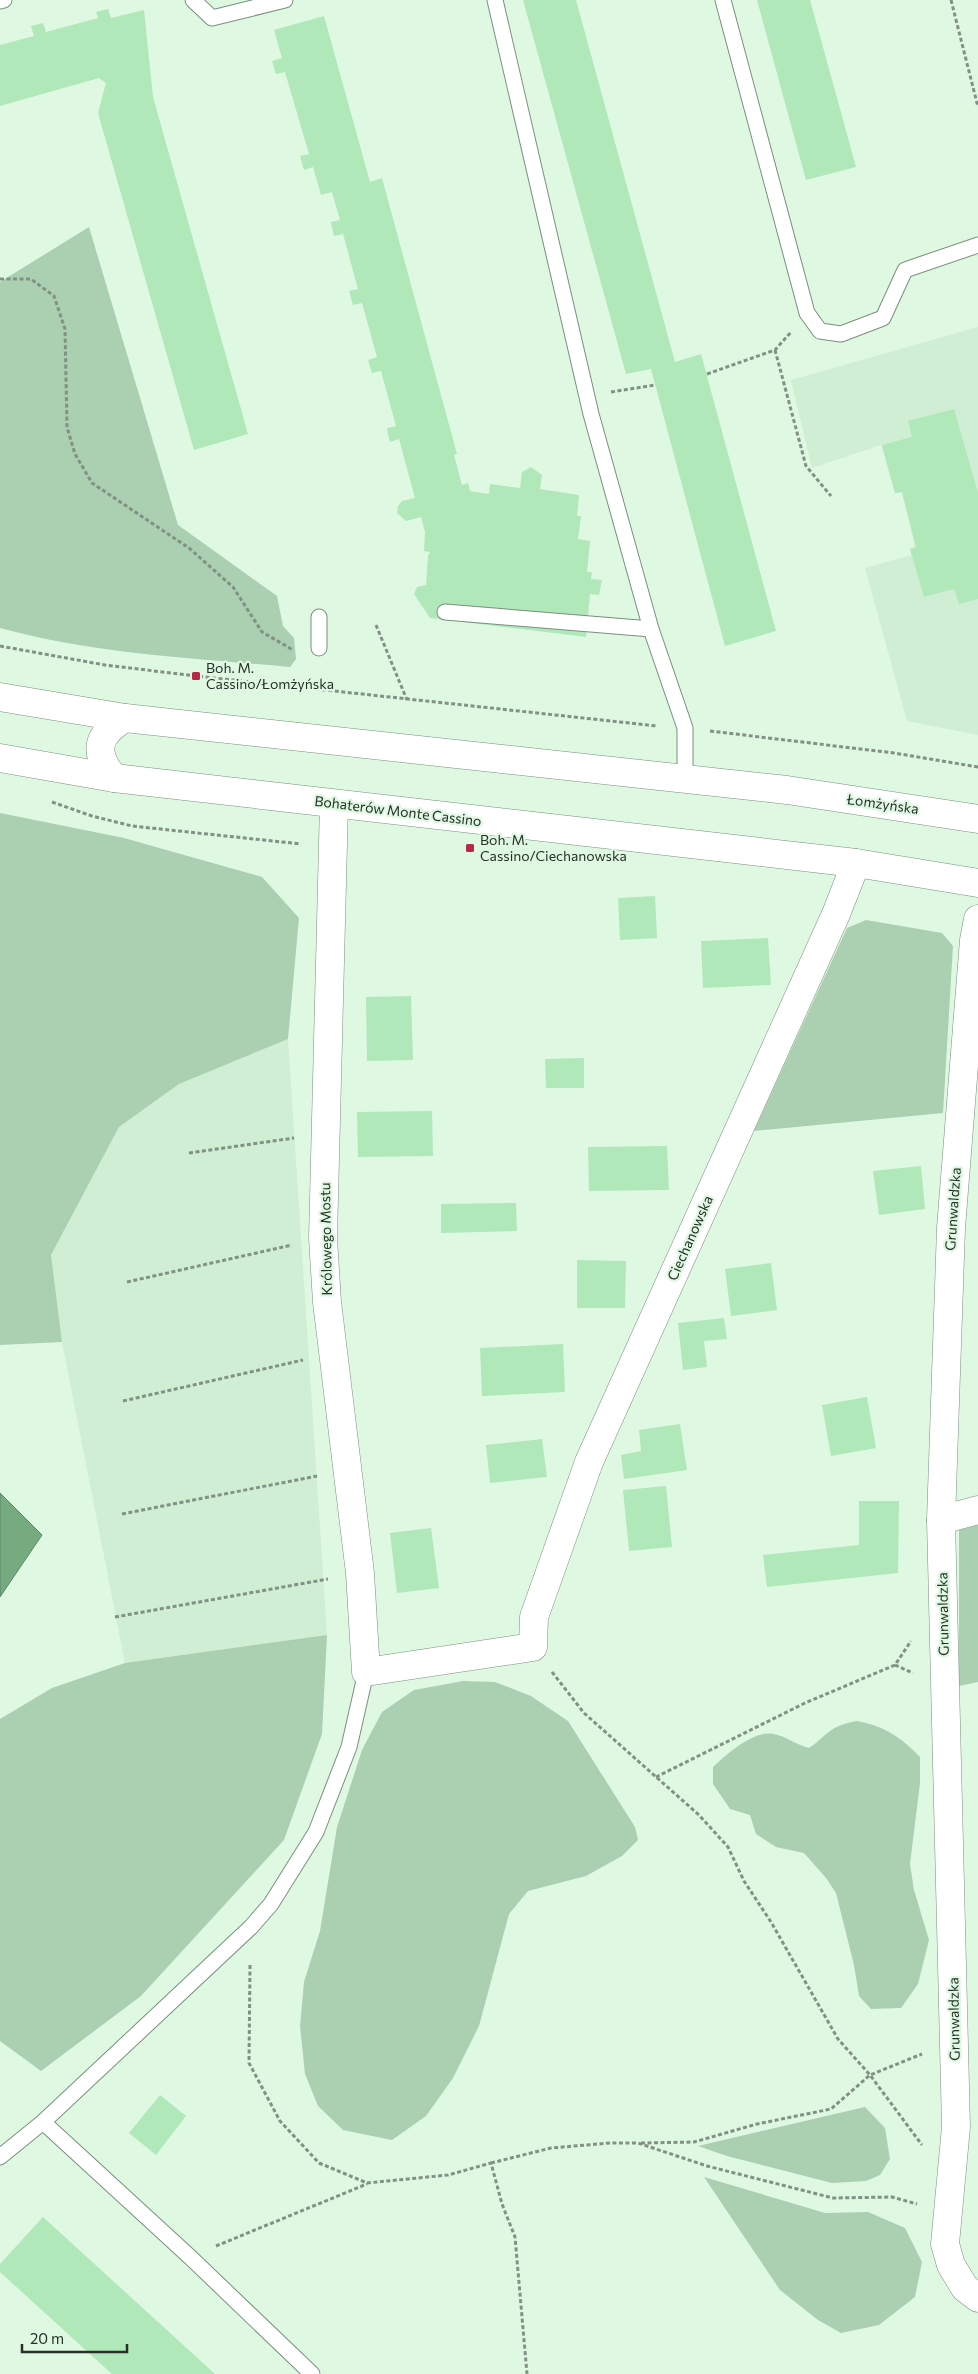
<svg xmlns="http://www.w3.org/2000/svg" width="978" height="2374" viewBox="0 0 978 2374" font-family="Commissioner,sans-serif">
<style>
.built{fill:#cfeed4}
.green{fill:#abcfb1}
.water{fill:#75ab7f;stroke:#5d8665}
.building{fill:#b0e8ba}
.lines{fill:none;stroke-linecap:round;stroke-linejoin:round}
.service-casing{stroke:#79907d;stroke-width:17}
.minor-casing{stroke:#79907d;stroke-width:29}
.tertiary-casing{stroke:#79907d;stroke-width:29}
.path{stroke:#819284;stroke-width:3;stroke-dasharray:4 2.5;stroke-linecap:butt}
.service{stroke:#fff;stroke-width:15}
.minor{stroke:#fff;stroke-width:28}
.tertiary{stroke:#fff;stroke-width:28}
.poi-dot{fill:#b82747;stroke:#dff8e2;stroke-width:2}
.labels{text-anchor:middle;stroke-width:4.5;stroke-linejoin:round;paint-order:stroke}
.poi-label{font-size:14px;fill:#263028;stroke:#dff8e2;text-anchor:start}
.street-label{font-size:14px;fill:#263028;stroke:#dff8e2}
</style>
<rect width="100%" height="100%" fill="#dff8e2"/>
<g class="built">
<path d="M978,327V735L907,721L865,568L912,555L910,549L915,547L902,492L895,493L881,445L812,468L791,380Z"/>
<path d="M288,1039L327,1635L125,1663L62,1342L51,1255L119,1127L179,1084Z"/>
</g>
<g class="green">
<path d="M89,227L178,525L277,596L283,626L294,638L296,659L290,667C193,658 94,654 0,628V282Z"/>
<path d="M0,813L124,838L262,877L299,918L288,1039L179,1084L119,1127L51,1255L62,1342L0,1345Z"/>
<path d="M866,920L942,933L953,946L943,1113L754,1131L847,928Z"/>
<path d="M978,1525V1682L959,1686V1530Z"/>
<path d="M327,1635L322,1734L284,1840L141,1996L41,2071L0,2041V1719L52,1688L125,1663Z"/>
<path d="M463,1681L495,1682L531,1696L568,1721L635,1827L638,1840L622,1856L586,1876L528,1891L509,1914L479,2026L453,2078L426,2116L392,2140L343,2130L318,2106L305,2074L300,2026L304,1982L320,1931L337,1827L362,1750L382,1712L414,1690Z"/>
<path d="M857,1721C884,1726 901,1737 920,1757V1783L910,1864L914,1890L929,1940L918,1984L901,2008L871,2009L859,1996L854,1965L836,1893L826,1878L804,1853L776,1847L756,1834L750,1815L730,1809L713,1784V1767C726,1755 753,1730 773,1734C786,1736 796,1745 809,1748C817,1743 823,1736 830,1731C838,1725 847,1723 857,1721Z"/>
<path d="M865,2107L885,2128L890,2159L880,2175L866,2181L832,2183L727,2156L698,2146Z"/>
<path d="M704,2177L825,2213L868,2212L905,2228L922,2262L915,2297L879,2325L841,2333L818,2320L780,2290Z"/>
</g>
<path class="water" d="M0,1493L42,1535L0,1597Z"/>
<g class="building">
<path d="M523,0H576L675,362L701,354L776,631L725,646L651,369L626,374Z"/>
<path d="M757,0H810L856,167L806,180Z"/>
<path d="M108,9L111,18L144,10L153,97L248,434L194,450L98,113L106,83L99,78L0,106V45L34,36L31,26L43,23L46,32L98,18L96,12Z"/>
<path d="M324,16L370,182L382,178L457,454L454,455L462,485L468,483L470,491L489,494L490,484L520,488L522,472L531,467L542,475L540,489L579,495L577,516H581L578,539L590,541L587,572H592L591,579L602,580L599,595L590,594L586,637L430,618L414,594L417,587L426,585L428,556L430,552L424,551L425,532L421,517L406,521L397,513L398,506L402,501L415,498L399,439L390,442L388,435L387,428L396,426L381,371L372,373L368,360L377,357L362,303L353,305L349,291L358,289L343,234L334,236L331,222L340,220L332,192L321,195L313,167L304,170L300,156L309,154L285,72L276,74L272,61L282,58L274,30Z"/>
<path d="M954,409L978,493V599L959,604L954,589L924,597L910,549L916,547L902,492L895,493L882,445L912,437L908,421Z"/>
<path d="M655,896L657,938L620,940L618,898Z"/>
<path d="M768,938L771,985L703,988L701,941Z"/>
<path d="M411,996L413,1060L367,1061L366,997Z"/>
<path d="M584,1058V1088H546L545,1059Z"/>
<path d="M432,1111L433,1156L358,1157L357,1112Z"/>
<path d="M667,1146L669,1190L589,1191L588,1147Z"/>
<path d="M921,1166L925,1209L879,1215L873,1171Z"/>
<path d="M516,1203L517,1231L441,1233V1204Z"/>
<path d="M577,1260L626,1261L625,1308H577Z"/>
<path d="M771,1263L777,1310L731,1316L725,1269Z"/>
<path d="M724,1318L727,1339L704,1341L707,1367L683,1370L678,1323Z"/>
<path d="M563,1344L565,1392L482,1396L480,1348Z"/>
<path d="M867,1397L876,1448L831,1456L822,1405Z"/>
<path d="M680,1424L687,1470L624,1479L621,1455L641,1451L639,1430Z"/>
<path d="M542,1439L547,1477L490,1483L486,1445Z"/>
<path d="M666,1486L672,1547L629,1551L623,1490Z"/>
<path d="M859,1501H899L898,1573L767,1587L763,1555L859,1545Z"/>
<path d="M431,1528L439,1588L397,1593L390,1533Z"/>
<path d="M160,2095L186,2116L156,2155L129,2133Z"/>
<path d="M43,2217L215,2374H112L0,2272V2264Z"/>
</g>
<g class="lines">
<g class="service-casing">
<g id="service">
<path d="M193,0L212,18L285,0"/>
<path d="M495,0L591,414L651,629L685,728V779"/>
<path d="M723,0L807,313L820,331L841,334L883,318L905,270L978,245"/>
<path d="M0,1L4,0"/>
<path d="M445,612L651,629"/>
<path d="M319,617V648"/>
<path d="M43,2122L190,2257L312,2374"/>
<path d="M0,2157L43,2122L251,1927L271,1904L316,1832L349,1747L366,1672"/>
</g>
</g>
<g class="minor-casing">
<g id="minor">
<path d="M334,804L323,1238L327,1302L360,1573L366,1672L533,1647L534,1617L589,1462L836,914L856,863"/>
<path d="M978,919L974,940L951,1228L941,1520L956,2127L945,2244L951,2265L965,2288L978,2298"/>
<path d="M941,1520L978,1510"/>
</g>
</g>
<g class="tertiary-casing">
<g id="tertiary">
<path d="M0,697L125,718L787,790L978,819"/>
<path d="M0,758L114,778L856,863L978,883"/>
<path d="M114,778C93,753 96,735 125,718"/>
</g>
</g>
<g class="path">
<path d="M951,0L978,107"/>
<path d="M0,279H31L54,296L65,329L67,427L75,454L92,483L189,548L233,587L262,632L293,650"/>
<path d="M775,350L806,466L831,496"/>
<path d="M707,374L775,350L791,332"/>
<path d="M611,392L655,385"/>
<path d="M376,625L407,700"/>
<path d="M0,646L105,665L196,676L657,726"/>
<path d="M710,731L894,753L978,767"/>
<path d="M52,802L92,816L132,826L301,844"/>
<path d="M189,1153L294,1138"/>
<path d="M127,1282L292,1245"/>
<path d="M123,1401L303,1360"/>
<path d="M122,1514L317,1476"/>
<path d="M115,1617L328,1579"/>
<path d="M895,1665L913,1673"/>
<path d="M552,1672L584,1713L699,1815L728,1847L744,1881L771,1922L838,2039L870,2075L922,2145"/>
<path d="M656,1777L805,1703L895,1665L911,1641"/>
<path d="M250,1965L249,2063L280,2121L319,2163L367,2183L448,2175L491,2163L502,2204L515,2237L527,2374"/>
<path d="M641,2143L694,2142L757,2124L831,2109L870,2075L922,2054"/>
<path d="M491,2163L551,2148L610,2143H638L707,2166L833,2198L892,2197L917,2204"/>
<path d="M216,2246L367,2184"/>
</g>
<use href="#service" class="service"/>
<use href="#minor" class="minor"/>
<use href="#tertiary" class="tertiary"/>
</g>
<g class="poi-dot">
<rect x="191" y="671" width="10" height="10" rx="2.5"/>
<rect x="465" y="843" width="10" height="10" rx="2.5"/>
</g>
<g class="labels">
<g class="poi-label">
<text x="206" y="673">Boh. M.<tspan x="206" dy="16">Cassino/Łomżyńska</tspan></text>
<text x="480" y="845">Boh. M.<tspan x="480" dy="16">Cassino/Ciechanowska</tspan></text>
</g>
<g class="street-label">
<text transform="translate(883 804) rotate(8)" y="5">Łomżyńska</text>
<text transform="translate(398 811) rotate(7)" y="5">Bohaterów Monte Cassino</text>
<text transform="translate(953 1209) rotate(-86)" y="5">Grunwaldzka</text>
<text transform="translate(690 1238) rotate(-66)" y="5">Ciechanowska</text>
<text transform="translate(326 1239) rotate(-91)" y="5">Królowego Mostu</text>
<text transform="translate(943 1614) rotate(-91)" y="5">Grunwaldzka</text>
<text transform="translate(954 2019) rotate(-91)" y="5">Grunwaldzka</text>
</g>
</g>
<path d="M22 2344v8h105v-8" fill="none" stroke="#263028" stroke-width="2.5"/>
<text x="30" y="2344" font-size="15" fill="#263028" stroke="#dff8e2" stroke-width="4" paint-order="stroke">20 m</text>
</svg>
